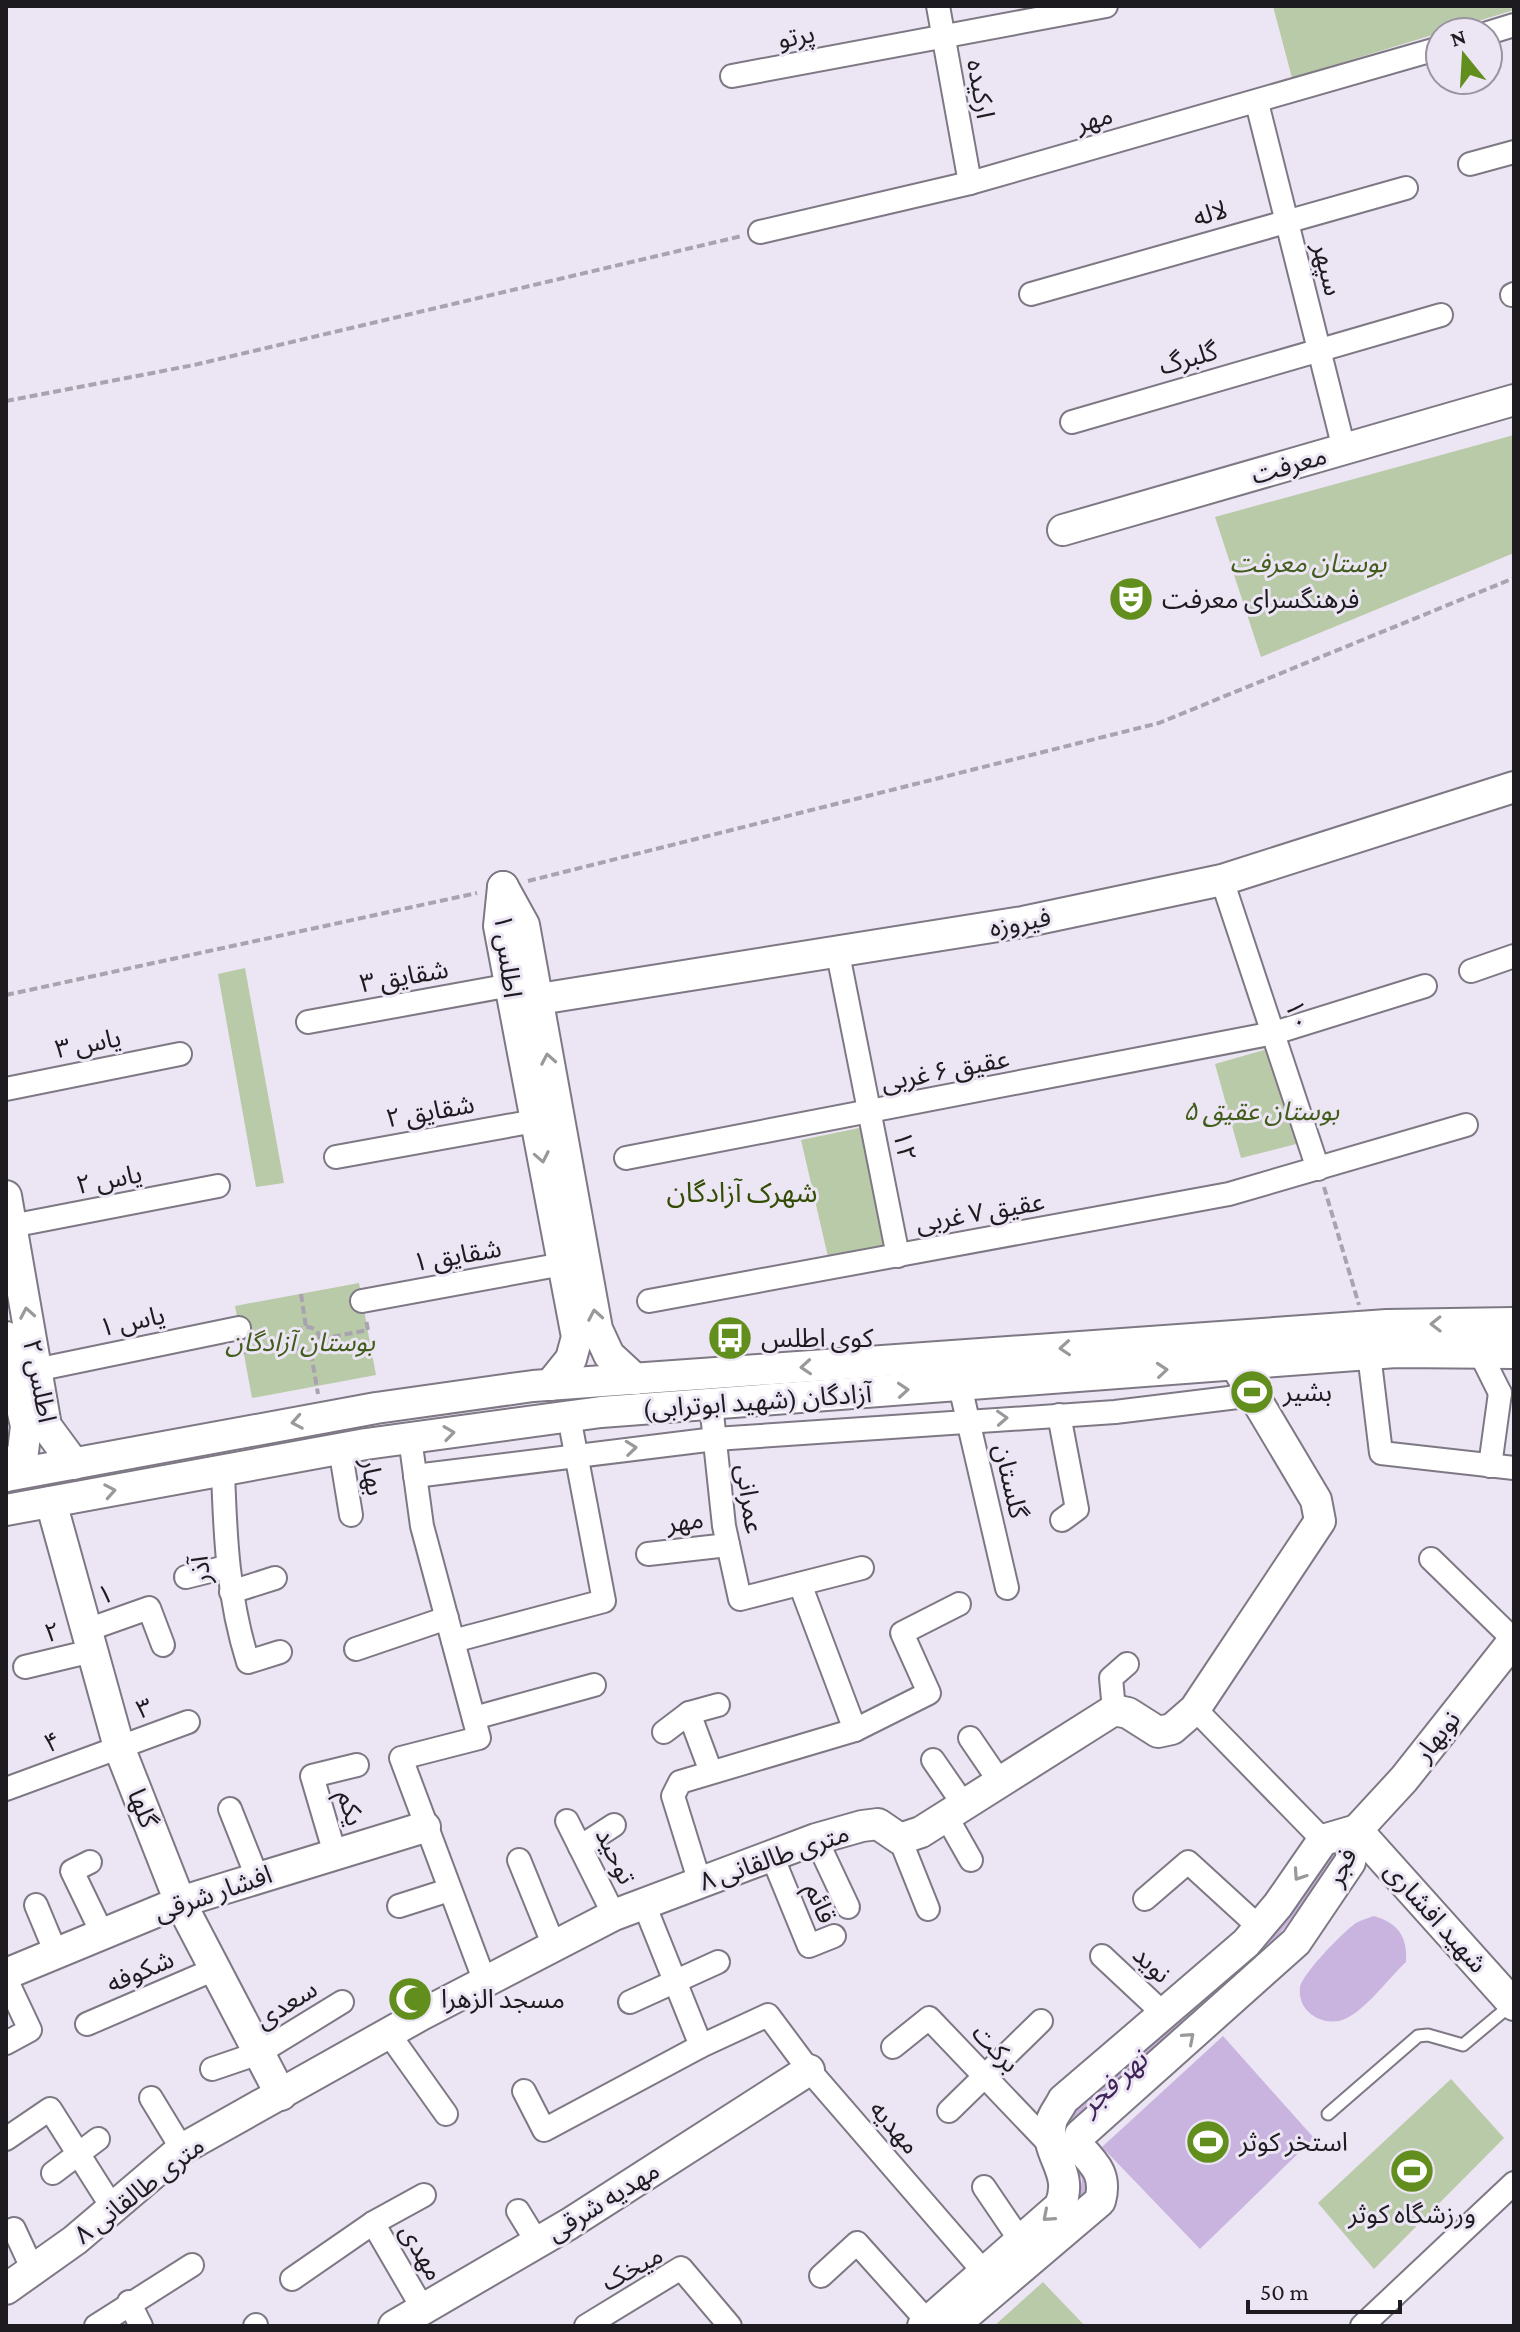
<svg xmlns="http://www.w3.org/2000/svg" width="1520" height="2332" viewBox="0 0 1520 2332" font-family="'Crimson Pro','Noto Sans Arabic',serif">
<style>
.green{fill:#b9caa8}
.water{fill:#c9b4e0}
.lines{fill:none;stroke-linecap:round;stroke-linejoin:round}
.stream{stroke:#c9b4e0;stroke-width:6}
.lane-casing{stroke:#7e7884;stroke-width:15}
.street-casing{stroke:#7e7884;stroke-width:26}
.secondary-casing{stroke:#7e7884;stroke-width:34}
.path{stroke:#a8a3ae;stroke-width:4;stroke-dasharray:8 4;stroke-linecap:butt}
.lane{stroke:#fff;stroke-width:11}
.street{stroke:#fff;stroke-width:22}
.secondary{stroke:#fff;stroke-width:30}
.oneway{stroke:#99989b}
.labels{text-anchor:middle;stroke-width:6;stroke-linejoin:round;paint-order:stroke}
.street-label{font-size:26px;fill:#1d1b20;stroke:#ece5f3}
.park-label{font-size:26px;font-style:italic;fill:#415c1b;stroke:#ece5f3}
.poi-label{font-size:26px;fill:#1d1b20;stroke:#ece5f3;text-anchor:start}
.neighbourhood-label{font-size:28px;fill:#334e04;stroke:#ece5f3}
.water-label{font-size:28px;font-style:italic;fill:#402359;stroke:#ece5f3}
</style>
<rect width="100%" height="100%" fill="#ece5f3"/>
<g class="green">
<path d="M1273,6H1513L1514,10L1292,78Z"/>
<path d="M1514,435V553L1261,657L1215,517Z"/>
<path d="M245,968L284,1183L256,1187L218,974Z"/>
<path d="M1275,1047L1304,1142L1241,1158L1215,1064Z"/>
<path d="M864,1127L888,1247L829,1261L801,1140Z"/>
<path d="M359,1283L376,1375L252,1398L235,1306Z"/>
<path d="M1451,2079L1504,2138L1374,2269L1318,2203Z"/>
<path d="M1043,2282L1085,2326H994Z"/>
</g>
<g class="water">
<path d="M1374,1916C1398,1923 1408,1937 1406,1962C1388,1979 1368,2007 1347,2018C1326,2029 1297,2013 1300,1988C1301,1975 1344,1931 1356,1923C1361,1920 1368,1918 1374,1916Z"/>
<path d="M1223,2036L1314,2138L1200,2249L1102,2147Z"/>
</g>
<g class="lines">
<g class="stream">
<path d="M1068,2129L1075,2113L1265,1948L1340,1850"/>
<path d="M1077,2166L1085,2178L1083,2198L1078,2202"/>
</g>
<g class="lane-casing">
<path id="lane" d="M1328,2114L1418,2036L1428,2035L1463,2045L1512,2004"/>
</g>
<g class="street-casing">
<g id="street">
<path d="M938,6L970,183"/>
<path d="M1488,33L1514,25"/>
<path d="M732,76L1106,6"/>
<path d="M1257,103L1344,449"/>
<path d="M1470,164L1514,152"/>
<path d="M760,232L970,183L1440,48"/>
<path d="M1031,294L1406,188"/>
<path d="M1512,295L1514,294"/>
<path d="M1072,422L1441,315"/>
<path d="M1222,880L1318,1169"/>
<path d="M838,954L898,1256"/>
<path d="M1471,971L1514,956"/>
<path d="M308,1022L511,985"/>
<path d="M6,1089L180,1054"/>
<path d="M336,1157L535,1121"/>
<path d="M626,1158L1274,1033L1425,986"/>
<path d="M6,1227L218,1186"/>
<path d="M362,1301L563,1264"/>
<path d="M649,1301L1229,1194L1466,1125"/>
<path d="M1480,1353L1500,1393"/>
<path d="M1369,1354L1381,1453L1514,1468"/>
<path d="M21,1373L239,1328"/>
<path d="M960,1386L1007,1588"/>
<path d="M711,1404L724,1526L740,1599L862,1568"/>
<path d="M1059,1415L1077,1509L1062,1520"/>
<path d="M410,1438L422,1526L479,1738L401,1758L485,1982"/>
<path d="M340,1448L351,1515"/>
<path d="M1490,1466L1500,1393"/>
<path d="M223,1470C225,1536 228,1599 248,1662L280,1652"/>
<path d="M415,1476L715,1439L1115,1412L1254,1395"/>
<path d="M648,1554L728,1545"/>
<path d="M1431,1559L1514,1640"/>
<path d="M186,1577L226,1567"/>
<path d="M231,1592L275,1578"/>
<path d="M87,1630L149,1608L163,1645"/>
<path d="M453,1641L604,1601L569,1417"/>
<path d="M356,1649L447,1618"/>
<path d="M25,1667L92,1651"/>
<path d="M1195,1709L1323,1840"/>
<path d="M1114,1710L1111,1678L1127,1664"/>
<path d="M689,1713L711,1772"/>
<path d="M474,1718L594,1685"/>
<path d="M855,1730L929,1693L902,1633L959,1604"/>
<path d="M664,1732L689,1713L718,1705"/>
<path d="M970,1738L1000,1782"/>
<path d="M933,1760L964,1805"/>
<path d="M6,1789L188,1722"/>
<path d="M230,1809L257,1877"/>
<path d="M946,1816L971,1860"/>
<path d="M567,1821L614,1915"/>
<path d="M816,1839L848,1907"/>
<path d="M900,1839L928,1909"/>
<path d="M580,1847L614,1825"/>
<path d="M335,1854L312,1776L357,1765"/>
<path d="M772,1856L809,1946L834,1936"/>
<path d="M519,1860L554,1946"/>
<path d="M90,1862L72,1871L102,1933"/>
<path d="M700,1883L673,1796L680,1782L855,1730L800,1584"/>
<path d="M1145,1899L1188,1862L1259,1927"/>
<path d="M644,1904L701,2046"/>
<path d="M36,1905L56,1953"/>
<path d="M399,1906L449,1890"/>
<path d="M1102,1956L1164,2014"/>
<path d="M6,1979L30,2030L6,2043"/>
<path d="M630,2002L718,1962"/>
<path d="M87,2024L215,1969"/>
<path d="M389,2034L446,2114"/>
<path d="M893,2047L929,2018L1054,2149"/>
<path d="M212,2069L259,2053L342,2002"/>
<path d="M524,2091L544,2130L701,2046L768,2015L809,2070L984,2272"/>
<path d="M151,2098L182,2149"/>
<path d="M949,2111L1041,2021"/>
<path d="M6,2139L50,2109L112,2207"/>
<path d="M53,2173L98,2139"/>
<path d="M984,2187L1020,2240"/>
<path d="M518,2211L537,2242"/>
<path d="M373,2223L423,2309"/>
<path d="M14,2229L33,2270"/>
<path d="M821,2276L857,2243L928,2322"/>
<path d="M292,2279L373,2223L424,2195"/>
<path d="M129,2302L141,2326"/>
<path d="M96,2326L192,2265"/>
<path d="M255,2326L256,2325"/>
<path d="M586,2326L681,2268L730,2326"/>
<path d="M1362,2326L1514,2183"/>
</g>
</g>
<g class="secondary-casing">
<g id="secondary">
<path d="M1063,530L1514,400"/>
<path d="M503,887L524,925L597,1329L609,1355L635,1379"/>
<path d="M503,887L499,926L577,1337L571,1359L550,1385"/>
<path d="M514,1003L1023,922L1222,880L1514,787"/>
<path d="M6,1196L46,1426L74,1464"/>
<path d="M6,1337L26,1426L23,1452L6,1476"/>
<path d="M6,1476L376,1408L533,1386L1387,1325L1514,1323"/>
<path d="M51,1502L119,1747L180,1902L281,2095"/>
<path d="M6,1510L366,1444L601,1412L1396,1352L1514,1353"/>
<path d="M1357,1830L1514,2005"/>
<path d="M6,1974L180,1902L425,1827"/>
<path d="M6,2289L75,2240L182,2149L421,2015L614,1915L816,1839L862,1826L878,1824L900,1839L921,1832L1114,1710L1128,1713L1158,1732L1172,1729L1195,1709L1320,1521L1316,1500L1235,1364"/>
<path d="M394,2326L569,2224L809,2070"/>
<path d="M923,2326L1060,2206C1075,2171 1044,2155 1051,2123C1052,2116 1060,2107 1063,2100L1246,1943L1278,1905L1323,1840L1357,1830"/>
<path d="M953,2326L1100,2201C1107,2176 1096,2165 1079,2147L1080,2135L1296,1942L1350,1862L1357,1830L1404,1779L1514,1640"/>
</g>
</g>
<g class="path">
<path d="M6,401L194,365L742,236"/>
<path d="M528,881L1159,723L1514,578"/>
<path d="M6,995L477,893"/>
<path d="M1324,1187L1359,1305"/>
<path d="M301,1294L306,1327"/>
<circle cx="307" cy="1340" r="13"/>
<path d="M321,1339L368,1330L366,1320"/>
<path d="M243,1346L244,1352L294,1343"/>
<path d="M311,1353L318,1394"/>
</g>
<use href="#lane" class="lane"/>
<use href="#street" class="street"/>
<use href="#secondary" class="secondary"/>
</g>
<defs><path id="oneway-chevron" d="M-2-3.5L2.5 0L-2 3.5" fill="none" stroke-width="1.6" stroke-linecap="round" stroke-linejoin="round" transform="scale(2)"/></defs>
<g class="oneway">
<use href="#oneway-chevron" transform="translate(548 1059) rotate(-100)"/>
<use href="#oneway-chevron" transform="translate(542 1157) rotate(79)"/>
<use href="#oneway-chevron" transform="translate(27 1313) rotate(-100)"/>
<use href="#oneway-chevron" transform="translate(595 1315) rotate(-100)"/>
<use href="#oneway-chevron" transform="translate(1436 1324) rotate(179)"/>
<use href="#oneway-chevron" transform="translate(1065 1348) rotate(176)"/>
<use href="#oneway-chevron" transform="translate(806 1367) rotate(176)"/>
<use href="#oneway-chevron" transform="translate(1162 1370) rotate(-5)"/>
<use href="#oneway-chevron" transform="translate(903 1390) rotate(-4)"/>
<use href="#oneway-chevron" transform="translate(1002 1418) rotate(-3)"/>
<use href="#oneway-chevron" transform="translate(297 1422) rotate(170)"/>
<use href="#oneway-chevron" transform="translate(449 1433) rotate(-8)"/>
<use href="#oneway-chevron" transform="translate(631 1448) rotate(-6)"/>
<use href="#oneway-chevron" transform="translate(110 1491) rotate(-10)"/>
<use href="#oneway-chevron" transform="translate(1299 1875) rotate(124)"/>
<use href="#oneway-chevron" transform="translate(1189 2038) rotate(-41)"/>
<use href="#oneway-chevron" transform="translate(1048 2216) rotate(139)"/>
</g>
<defs>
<g id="theatre-disc" transform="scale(2.3)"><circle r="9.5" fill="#628e1e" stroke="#ece5f3"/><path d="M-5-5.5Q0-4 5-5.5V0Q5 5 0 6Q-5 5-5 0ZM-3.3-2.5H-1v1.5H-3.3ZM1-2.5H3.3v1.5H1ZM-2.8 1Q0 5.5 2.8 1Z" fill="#fff"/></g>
<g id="bus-disc" transform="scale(2.3)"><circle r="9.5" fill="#628e1e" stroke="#ece5f3"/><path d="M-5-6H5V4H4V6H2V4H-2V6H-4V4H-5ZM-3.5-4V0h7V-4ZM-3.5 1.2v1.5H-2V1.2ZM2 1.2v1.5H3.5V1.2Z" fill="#fff"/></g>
<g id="stadium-disc" transform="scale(2.3)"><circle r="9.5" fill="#628e1e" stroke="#ece5f3"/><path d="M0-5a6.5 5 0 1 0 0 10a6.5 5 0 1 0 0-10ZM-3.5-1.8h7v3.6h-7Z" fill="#fff"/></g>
<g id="mosque-disc" transform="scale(2.3)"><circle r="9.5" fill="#628e1e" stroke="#ece5f3"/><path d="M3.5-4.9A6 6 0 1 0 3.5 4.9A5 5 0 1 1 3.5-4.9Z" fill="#fff"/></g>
</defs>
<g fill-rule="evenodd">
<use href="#theatre-disc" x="1131" y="599"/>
<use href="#bus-disc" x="730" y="1338"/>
<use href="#stadium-disc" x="1252" y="1392"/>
<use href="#mosque-disc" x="410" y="1999"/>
<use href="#stadium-disc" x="1208" y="2142"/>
<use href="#stadium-disc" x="1412" y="2171"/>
</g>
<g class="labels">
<g class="street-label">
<text transform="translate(796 36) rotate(-11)" y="9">پرتو</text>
<text transform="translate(981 89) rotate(80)" y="9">ارکیده</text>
<text transform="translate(1094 119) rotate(-16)" y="9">مهر</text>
<text transform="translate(1210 213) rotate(-16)" y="9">لاله</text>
<text transform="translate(1328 269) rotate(76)" y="9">سپهر</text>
<text transform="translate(1188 358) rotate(-16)" y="9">گلبرگ</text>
<text transform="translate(1289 465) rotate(-16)" y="9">معرفت</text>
<text transform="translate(1020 922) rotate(-11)" y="9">فیروزه</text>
<text transform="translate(508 956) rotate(83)" y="9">اطلس ۱</text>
<text transform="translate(404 976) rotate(-10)" y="9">شقایق ۳</text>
<text transform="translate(1298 1015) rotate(71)" y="9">۱۰</text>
<text transform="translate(88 1043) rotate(-11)" y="9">یاس ۳</text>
<text transform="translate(945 1070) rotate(-11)" y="9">عقیق ۶ غربی</text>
<text transform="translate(430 1111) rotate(-10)" y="9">شقایق ۲</text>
<text transform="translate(905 1146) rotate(79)" y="9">۱۲</text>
<text transform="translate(109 1179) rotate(-11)" y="9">یاس ۲</text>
<text transform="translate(980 1212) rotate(-10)" y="9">عقیق ۷ غربی</text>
<text transform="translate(457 1255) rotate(-10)" y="9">شقایق ۱</text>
<text transform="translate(132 1321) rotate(-12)" y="9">یاس ۱</text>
<text transform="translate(40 1381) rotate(79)" y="9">اطلس ۲</text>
<text transform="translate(757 1401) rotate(-4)" y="9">آزادگان (شهید ابوترابی)</text>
<text transform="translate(373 1477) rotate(80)" y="9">بهار</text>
<text transform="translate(1011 1481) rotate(77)" y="9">گلستان</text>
<text transform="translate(750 1499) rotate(82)" y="9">عمرانی</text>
<text transform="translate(685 1521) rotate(-7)" y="9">مهر</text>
<text transform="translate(200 1570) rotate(-96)" y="9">آذر</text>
<text transform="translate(105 1594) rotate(-19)" y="9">۱</text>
<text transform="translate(52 1632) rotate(-14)" y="9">۲</text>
<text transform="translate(144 1708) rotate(-19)" y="9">۳</text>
<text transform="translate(1437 1736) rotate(-52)" y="9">نوبهار</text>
<text transform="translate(52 1742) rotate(-21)" y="9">۴</text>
<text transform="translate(143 1808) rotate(68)" y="9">گلها</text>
<text transform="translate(351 1808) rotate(73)" y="9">یکم</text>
<text transform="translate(616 1856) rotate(64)" y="9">توحید</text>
<text transform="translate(774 1857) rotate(-19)" y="9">۸ متری طالقانی</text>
<text transform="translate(1341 1867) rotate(-64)" y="9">فجر</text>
<text transform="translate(213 1893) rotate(-19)" y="9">افشار شرقی</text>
<text transform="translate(821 1903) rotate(68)" y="9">قائم</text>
<text transform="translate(1436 1917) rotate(48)" y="9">شهید افشاری</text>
<text transform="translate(1152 1964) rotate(43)" y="9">نوید</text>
<text transform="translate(140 1971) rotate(-23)" y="9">شکوفه</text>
<text transform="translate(286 2004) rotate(-32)" y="9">سعدی</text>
<text transform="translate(996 2048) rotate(47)" y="9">برکت</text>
<text transform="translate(895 2127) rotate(49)" y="9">مهدیه</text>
<text transform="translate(139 2190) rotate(-38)" y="9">۸ متری طالقانی</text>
<text transform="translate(603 2201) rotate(-32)" y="9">مهدیه شرقی</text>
<text transform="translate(422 2252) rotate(60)" y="9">مهدی</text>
<text transform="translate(632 2268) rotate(-29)" y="9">میخک</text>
</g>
<g class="park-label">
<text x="1308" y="572">بوستان معرفت</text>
<text x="1261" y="1120">بوستان عقیق ۵</text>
<text x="300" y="1351">بوستان آزادگان</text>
</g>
<g class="poi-label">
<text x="1162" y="608">فرهنگسرای معرفت</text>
<text x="761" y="1347">کوی اطلس</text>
<text x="1283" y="1401">بشیر</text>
<text x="441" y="2008">مسجد الزهرا</text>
<text x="1239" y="2151">استخر کوثر</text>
<text x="1412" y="2223" text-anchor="middle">ورزشگاه کوثر</text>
</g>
<g class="neighbourhood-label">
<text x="742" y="1202">شهرک آزادگان</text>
</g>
<g class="water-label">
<text transform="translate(1113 2082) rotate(-42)" y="10">نهر فجر</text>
</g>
</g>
<rect width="1520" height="2332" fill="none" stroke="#1d1b20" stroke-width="16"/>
<g transform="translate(1464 56) rotate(342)"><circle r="38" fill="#ece5f3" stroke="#99949f" stroke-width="2"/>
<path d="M0-6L14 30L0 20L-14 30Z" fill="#628e1e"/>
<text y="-12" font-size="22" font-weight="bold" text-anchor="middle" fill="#1d1b20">N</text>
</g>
<path d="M1248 2300v12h152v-12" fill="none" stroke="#1d1b20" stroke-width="4"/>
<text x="1260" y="2300" font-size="24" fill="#1d1b20" stroke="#ece5f3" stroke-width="6" paint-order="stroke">50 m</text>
</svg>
